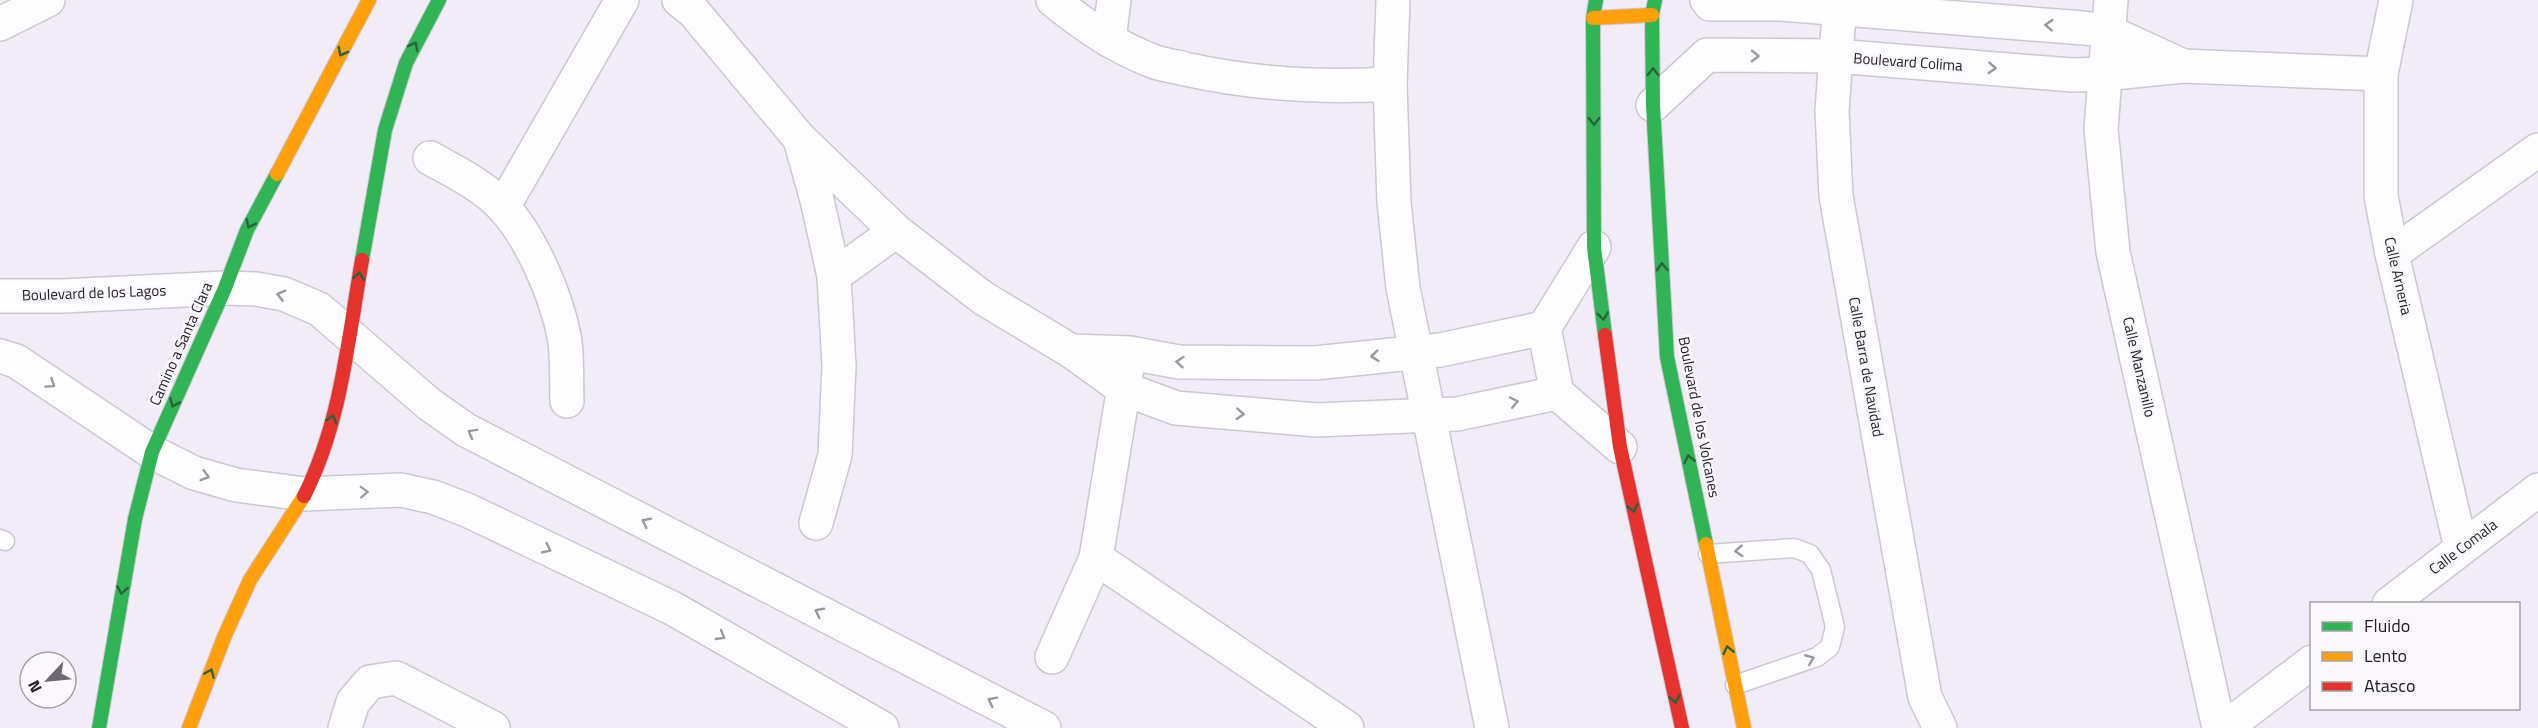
<svg xmlns="http://www.w3.org/2000/svg" width="2538" height="728" viewBox="0 0 2538 728" font-family="'Titillium Web',sans-serif">
<style>
.lines{fill:none;stroke-linecap:round;stroke-linejoin:round}
.lane-casing{stroke:#ccc8d2;stroke-width:21}
.street-casing{stroke:#ccc8d2;stroke-width:36}
.fast-casing{stroke:#ccc8d2;stroke-width:16}
.slow-casing{stroke:#ccc8d2;stroke-width:16}
.jam-casing{stroke:#ccc8d2;stroke-width:16}
.lane{stroke:#fdfcfe;stroke-width:18}
.street{stroke:#fdfcfe;stroke-width:33}
.fast{stroke:#30b455;stroke-width:14}
.slow{stroke:#ff9f0a;stroke-width:14}
.jam{stroke:#e5322d;stroke-width:14}
.oneway{stroke:#9b999e}
.oneway2{stroke:#29633c}
.labels{text-anchor:middle;stroke-width:5;stroke-linejoin:round;paint-order:stroke}
.street-label{font-size:15px;fill:#242028;stroke:#faf8fc}
</style>
<rect width="100%" height="100%" fill="#f2ecf8"/>
<g class="lines">
<g class="lane-casing">
<g id="lane">
<path d="M0,539L5,541"/>
<path d="M1708,554L1794,548L1810,554L1821,570L1835,627L1830,647L1817,657L1735,685"/>
</g>
</g>
<g class="street-casing">
<g id="street">
<path d="M679,0L693,11L800,139L896,231L983,298L1071,351L1122,388L1176,408L1317,420L1457,414L1557,393L1620,447"/>
<path d="M1053,0C1082,24 1114,46 1150,60C1161,65 1174,66 1185,69C1252,84 1322,88 1390,84"/>
<path d="M1393,0L1390,84L1394,202L1403,288L1492,728"/>
<path d="M1707,0L1710,4H1781L2083,28L2107,31L2181,65"/>
<path d="M1840,0L1832,111L1836,196L1925,697L1940,728"/>
<path d="M2111,0L2101,129L2113,252L2219,728"/>
<path d="M2396,0L2381,74V196L2392,254L2461,548"/>
<path d="M0,24L48,0"/>
<path d="M1109,40L1114,0"/>
<path d="M1653,105L1707,55L1836,56L2072,75L2104,74L2183,66L2381,74"/>
<path d="M800,139L817,200L834,276L839,366L835,455L816,523"/>
<path d="M430,158C455,172 484,186 503,207C531,237 556,295 564,336C568,356 566,380 567,401"/>
<path d="M503,207L622,0"/>
<path d="M2392,254L2538,150"/>
<path d="M834,276L896,231"/>
<path d="M0,296H63L225,288L256,289L284,294L319,309L429,404L466,430L1044,728"/>
<path d="M1544,328L1557,393"/>
<path d="M1071,351L1130,353L1179,362L1315,363L1440,350L1544,328L1594,247"/>
<path d="M0,356L16,361L152,452L194,473L236,485L305,494L401,490L433,497L467,510L672,608L882,728"/>
<path d="M1096,558L1347,728"/>
<path d="M2389,604L2538,490"/>
<path d="M1052,657L1096,558L1127,368"/>
<path d="M345,728L353,702L370,682L396,678L493,728"/>
<path d="M2225,728L2312,662"/>
</g>
</g>
<g class="fast-casing">
<g id="fast">
<path d="M1596,0L1593,18L1594,247L1605,335"/>
<path d="M1655,0L1652,15L1653,105L1667,357L1706,544"/>
<path d="M362,260L385,130L406,63L439,0"/>
<path d="M99,728L135,519L152,452L225,288L247,230L277,174"/>
</g>
</g>
<g class="slow-casing">
<g id="slow">
<path d="M1593,18L1652,15"/>
<path d="M277,174L369,0"/>
<path d="M1706,544L1744,728"/>
<path d="M189,728L225,635L250,580L304,496"/>
</g>
</g>
<g class="jam-casing">
<g id="jam">
<path d="M1605,335L1620,447L1682,728"/>
<path d="M304,496C341,423 348,340 362,260"/>
</g>
</g>
<use href="#lane" class="lane"/>
<use href="#street" class="street"/>
<use href="#fast" class="fast"/>
<use href="#slow" class="slow"/>
<use href="#jam" class="jam"/>
</g>
<defs><path id="oneway-chevron" d="M-2-3.5L2.5 0L-2 3.5" fill="none" stroke-width="1.6" stroke-linecap="round" stroke-linejoin="round" transform="scale(1.5)"/></defs>
<g class="oneway">
<use href="#oneway-chevron" transform="translate(2049 25) rotate(-176)"/>
<use href="#oneway-chevron" transform="translate(1755 56) rotate(1)"/>
<use href="#oneway-chevron" transform="translate(1992 68) rotate(4)"/>
<use href="#oneway-chevron" transform="translate(281 295) rotate(-166)"/>
<use href="#oneway-chevron" transform="translate(1375 356) rotate(174)"/>
<use href="#oneway-chevron" transform="translate(1180 362) rotate(-175)"/>
<use href="#oneway-chevron" transform="translate(51 384) rotate(34)"/>
<use href="#oneway-chevron" transform="translate(1514 402) rotate(-12)"/>
<use href="#oneway-chevron" transform="translate(1240 414) rotate(5)"/>
<use href="#oneway-chevron" transform="translate(472 433) rotate(-151)"/>
<use href="#oneway-chevron" transform="translate(205 476) rotate(16)"/>
<use href="#oneway-chevron" transform="translate(364 492) rotate(-2)"/>
<use href="#oneway-chevron" transform="translate(646 522) rotate(-153)"/>
<use href="#oneway-chevron" transform="translate(547 549) rotate(26)"/>
<use href="#oneway-chevron" transform="translate(1739 551) rotate(176)"/>
<use href="#oneway-chevron" transform="translate(819 612) rotate(-153)"/>
<use href="#oneway-chevron" transform="translate(721 636) rotate(30)"/>
<use href="#oneway-chevron" transform="translate(1810 659) rotate(-22)"/>
<use href="#oneway-chevron" transform="translate(992 701) rotate(-153)"/>
</g>
<g class="oneway2">
<use href="#oneway-chevron" transform="translate(414 46) rotate(-62)"/>
<use href="#oneway-chevron" transform="translate(342 52) rotate(118)"/>
<use href="#oneway-chevron" transform="translate(1653 72) rotate(-90)"/>
<use href="#oneway-chevron" transform="translate(1594 121) rotate(90)"/>
<use href="#oneway-chevron" transform="translate(250 224) rotate(117)"/>
<use href="#oneway-chevron" transform="translate(1662 267) rotate(-93)"/>
<use href="#oneway-chevron" transform="translate(359 276) rotate(-80)"/>
<use href="#oneway-chevron" transform="translate(1603 316) rotate(83)"/>
<use href="#oneway-chevron" transform="translate(174 403) rotate(114)"/>
<use href="#oneway-chevron" transform="translate(332 419) rotate(-74)"/>
<use href="#oneway-chevron" transform="translate(1689 459) rotate(-102)"/>
<use href="#oneway-chevron" transform="translate(1633 508) rotate(78)"/>
<use href="#oneway-chevron" transform="translate(122 590) rotate(100)"/>
<use href="#oneway-chevron" transform="translate(1728 650) rotate(-102)"/>
<use href="#oneway-chevron" transform="translate(210 673) rotate(-67)"/>
<use href="#oneway-chevron" transform="translate(1675 699) rotate(78)"/>
</g>
<g class="labels">
<g class="street-label">
<text transform="translate(1908 62) rotate(4)" y="5">Boulevard Colima</text>
<text transform="translate(2398 276) rotate(77)" y="5">Calle Arneria</text>
<text transform="translate(94 293) rotate(-2)" y="5">Boulevard de los Lagos</text>
<text transform="translate(181 344) rotate(-66)" y="5">Camino a Santa Clara</text>
<text transform="translate(1866 367) rotate(80)" y="5">Calle Barra de Navidad</text>
<text transform="translate(2139 367) rotate(77)" y="5">Calle Manzanillo</text>
<text transform="translate(1699 417) rotate(79)" y="5">Boulevard de los Volcanes</text>
<text transform="translate(2463 547) rotate(-37)" y="5">Calle Comala</text>
</g>
</g>
<rect x="2310" y="602" width="210" height="108" fill="#faf8fc" stroke="#a4a2a7" stroke-width="1.5"/>
<rect x="2322" y="622" width="30" height="9" fill="#30b455" stroke="#a4a2a7" stroke-width="1.5"/>
<text x="2364" y="632" font-size="18" fill="#242028">Fluido</text>
<rect x="2322" y="652" width="30" height="9" fill="#ff9f0a" stroke="#a4a2a7" stroke-width="1.5"/>
<text x="2364" y="662" font-size="18" fill="#242028">Lento</text>
<rect x="2322" y="682" width="30" height="9" fill="#e5322d" stroke="#a4a2a7" stroke-width="1.5"/>
<text x="2364" y="692" font-size="18" fill="#242028">Atasco</text>
<g transform="translate(48 680) rotate(244)"><circle r="28" fill="#faf8fc" stroke="#a4a2a7" stroke-width="1.5"/>
<path d="M0-4.5L10 22L0 15L-10 22Z" fill="#6c6771"/>
<text y="-9" font-size="16" font-weight="bold" text-anchor="middle" fill="#242028">N</text>
</g>
</svg>
